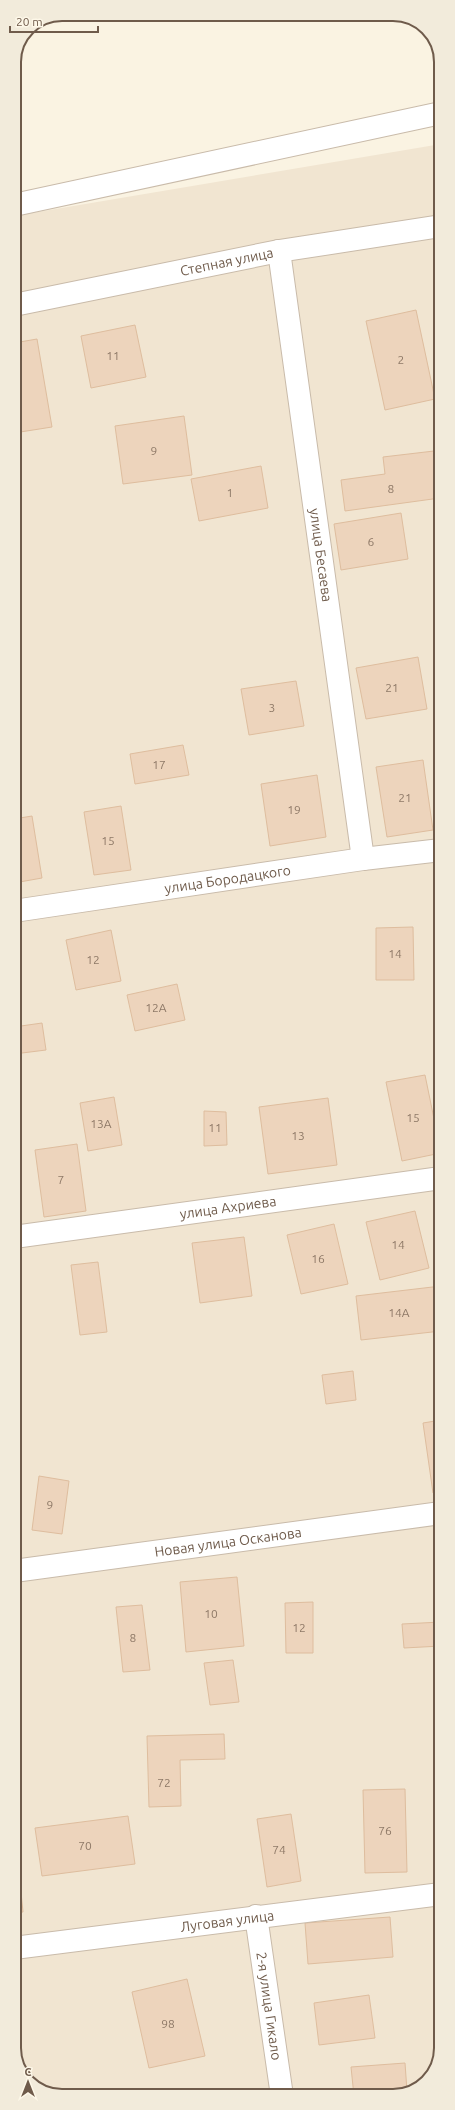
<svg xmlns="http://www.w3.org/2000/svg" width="455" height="2110" viewBox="0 0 455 2110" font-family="Ubuntu,sans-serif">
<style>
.residential{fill:#f1e5d1}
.building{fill:#edd4bc;stroke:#debd9e}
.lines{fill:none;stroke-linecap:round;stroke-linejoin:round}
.minor-casing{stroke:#c9bbaa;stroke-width:24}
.minor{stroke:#fff;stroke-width:22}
.labels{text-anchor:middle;stroke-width:3;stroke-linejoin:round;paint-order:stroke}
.number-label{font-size:12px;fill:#8e7967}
.street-label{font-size:14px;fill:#6f5b4b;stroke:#fdf7e8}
.rim{fill:none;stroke:#6f5b4b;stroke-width:2}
</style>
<rect width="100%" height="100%" fill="#faf3e2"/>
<path class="residential" d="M441,144V2048L429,2080L399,2096H56L28,2082L14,2054V216Z"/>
<g class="building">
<path d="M416,310L435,399L385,410L366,321Z"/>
<path d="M135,325L146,377L91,388L81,336Z"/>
<path d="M37,339L52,427L14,433V343Z"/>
<path d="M184,416L192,475L123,484L115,426Z"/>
<path d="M434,451L440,498L345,511L341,480L385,474L383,457Z"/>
<path d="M261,466L268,508L199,521L191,479Z"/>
<path d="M401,513L408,559L341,570L334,524Z"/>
<path d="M418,657L427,709L366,719L356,668Z"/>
<path d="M296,681L304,726L249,735L241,689Z"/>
<path d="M183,745L189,775L135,784L130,754Z"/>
<path d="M423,760L433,830L387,837L376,767Z"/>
<path d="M317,775L326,837L270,846L261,784Z"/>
<path d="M121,806L131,870L94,875L84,812Z"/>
<path d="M32,816L42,878L14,883V819Z"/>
<path d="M413,927L414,980H376V928Z"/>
<path d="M111,930L121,981L76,990L66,940Z"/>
<path d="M177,984L185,1020L135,1031L127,995Z"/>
<path d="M42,1023L46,1050L14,1054V1027Z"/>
<path d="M425,1075L441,1153L402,1161L386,1082Z"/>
<path d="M114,1097L122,1145L88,1151L80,1103Z"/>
<path d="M328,1098L337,1165L268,1174L259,1107Z"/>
<path d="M204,1111L226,1112L227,1145L204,1146Z"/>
<path d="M77,1144L86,1211L44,1217L35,1150Z"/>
<path d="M415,1211L429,1268L380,1280L366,1222Z"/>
<path d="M334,1224L348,1284L301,1294L287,1235Z"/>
<path d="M244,1237L252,1296L200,1303L192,1243Z"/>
<path d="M98,1262L107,1332L80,1335L71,1265Z"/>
<path d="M441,1286V1331L361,1340L356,1296Z"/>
<path d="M353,1371L356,1400L326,1404L322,1375Z"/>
<path d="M441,1420V1492L433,1493L423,1423Z"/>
<path d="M39,1476L69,1481L62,1534L32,1530Z"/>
<path d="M237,1577L244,1646L186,1652L180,1582Z"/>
<path d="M313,1602V1653H286L285,1603Z"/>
<path d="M142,1605L150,1670L123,1672L116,1607Z"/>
<path d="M441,1622V1646L404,1648L402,1624Z"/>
<path d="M233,1660L239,1702L210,1705L204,1663Z"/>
<path d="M224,1734L225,1759L180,1760L181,1806L149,1807L147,1736Z"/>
<path d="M435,1743H441V1791L438,1792Z"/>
<path d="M405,1789L407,1872L365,1873L363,1790Z"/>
<path d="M291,1814L301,1881L267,1887L257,1819Z"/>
<path d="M128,1816L135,1864L42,1876L35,1828Z"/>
<path d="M14,1823L23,1912L14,1913Z"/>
<path d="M390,1917L393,1957L308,1964L305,1923Z"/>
<path d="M187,1979L205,2056L149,2068L132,1992Z"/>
<path d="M369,1995L375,2038L319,2045L314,2003Z"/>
<path d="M14,2029L18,2031L14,2037Z"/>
<path d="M405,2063L407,2091L399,2096H354L351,2067Z"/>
</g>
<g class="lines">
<g class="minor-casing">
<g id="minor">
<path d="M14,205L441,113"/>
<path id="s1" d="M279,251L363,859"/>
<path id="s2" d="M14,305L279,251L441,226"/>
<path id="s3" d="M14,911L363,859L441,850"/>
<path id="s4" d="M14,1237L441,1178"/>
<path id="s5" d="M14,1571L441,1513"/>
<path id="s6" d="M256,1916L282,2096"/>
<path id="s7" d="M14,1948L441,1894"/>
</g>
</g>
<use href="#minor" class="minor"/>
</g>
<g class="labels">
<g class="number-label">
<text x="113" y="360">11</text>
<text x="401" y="364">2</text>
<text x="154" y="455">9</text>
<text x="391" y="493">8</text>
<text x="230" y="497">1</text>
<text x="371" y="546">6</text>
<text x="392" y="692">21</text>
<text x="272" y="712">3</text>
<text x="159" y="769">17</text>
<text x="405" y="802">21</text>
<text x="294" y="814">19</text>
<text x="108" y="845">15</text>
<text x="395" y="958">14</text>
<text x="93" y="964">12</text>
<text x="156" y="1012">12А</text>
<text x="413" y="1122">15</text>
<text x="101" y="1128">13А</text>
<text x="215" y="1132">11</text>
<text x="298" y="1140">13</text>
<text x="61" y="1184">7</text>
<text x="398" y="1249">14</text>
<text x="318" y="1263">16</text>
<text x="399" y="1317">14А</text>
<text x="50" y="1509">9</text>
<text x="211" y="1618">10</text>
<text x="299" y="1632">12</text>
<text x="133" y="1642">8</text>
<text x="164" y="1787">72</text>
<text x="385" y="1835">76</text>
<text x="85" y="1850">70</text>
<text x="279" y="1854">74</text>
<text x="168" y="2028">98</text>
</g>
<g class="street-label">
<text dy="5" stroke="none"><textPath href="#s2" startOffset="217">Степная улица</textPath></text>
<text dy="5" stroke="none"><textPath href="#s1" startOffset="307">улица Бесаева</textPath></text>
<text dy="5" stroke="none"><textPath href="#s3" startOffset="216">улица Бородацкого</textPath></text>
<text dy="5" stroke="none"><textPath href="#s4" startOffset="216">улица Ахриева</textPath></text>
<text dy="5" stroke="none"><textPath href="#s5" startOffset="216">Новая улица Осканова</textPath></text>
<text dy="5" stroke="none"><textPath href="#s7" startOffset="215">Луговая улица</textPath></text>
<text dy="5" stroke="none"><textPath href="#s6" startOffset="91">2-я улица Гикало</textPath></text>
</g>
</g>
<path d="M0 0H455V2110H0ZM62 21H393A41 41 0 0 1 434 62V2048A41 41 0 0 1 393 2089H62A41 41 0 0 1 21 2048V62A41 41 0 0 1 62 21Z" fill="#f2ebdb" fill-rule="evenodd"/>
<path class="rim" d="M62 21H393A41 41 0 0 1 434 62V2048A41 41 0 0 1 393 2089H62A41 41 0 0 1 21 2048V62A41 41 0 0 1 62 21Z"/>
<g transform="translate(28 2082)" stroke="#fdf7e8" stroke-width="3" paint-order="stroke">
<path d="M0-3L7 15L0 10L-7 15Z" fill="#6f5b4b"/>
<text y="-6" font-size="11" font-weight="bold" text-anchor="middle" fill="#6f5b4b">С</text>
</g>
<path d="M10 26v6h88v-6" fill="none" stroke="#6f5b4b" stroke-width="2"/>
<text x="16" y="26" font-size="12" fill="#6f5b4b" stroke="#fdf7e8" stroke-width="3" paint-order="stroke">20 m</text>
</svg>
